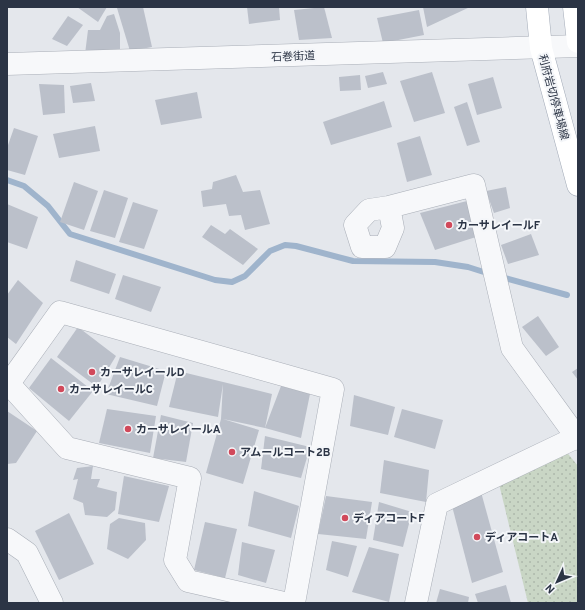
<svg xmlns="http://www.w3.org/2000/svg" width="585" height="610" viewBox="0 0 585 610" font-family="Overpass,'Noto Sans JP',sans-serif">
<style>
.grass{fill:url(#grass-dots)}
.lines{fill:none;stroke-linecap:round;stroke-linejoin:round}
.stream{stroke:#9fb4cc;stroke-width:6}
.building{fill:#bbc0ca}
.minor-casing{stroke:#a9aeb7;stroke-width:23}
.major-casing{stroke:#a3abb8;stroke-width:23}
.minor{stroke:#f7f8fa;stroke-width:22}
.major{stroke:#fff;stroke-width:22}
.poi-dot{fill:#d1495b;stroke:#f4f6f9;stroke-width:1.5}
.labels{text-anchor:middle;stroke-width:4;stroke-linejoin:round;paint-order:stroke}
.street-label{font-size:11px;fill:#2b3445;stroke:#f4f6f9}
.poi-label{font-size:11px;font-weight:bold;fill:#2b3445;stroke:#f4f6f9;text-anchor:start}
</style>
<defs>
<pattern id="grass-dots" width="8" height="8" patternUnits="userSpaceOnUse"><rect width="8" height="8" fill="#c9d6c5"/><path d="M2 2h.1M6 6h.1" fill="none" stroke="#adb8ab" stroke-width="1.8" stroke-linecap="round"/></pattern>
</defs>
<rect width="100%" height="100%" fill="#e4e7ec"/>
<path class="grass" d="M565,450L578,466V603H528L499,484Z"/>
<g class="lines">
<g class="stream">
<path d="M7,180L24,186L48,206L70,234L215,280L232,282L245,276L270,251L285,245L296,246L353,261L435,262L468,267L490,274"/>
<path d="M501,277L567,295"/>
</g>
</g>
<g class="building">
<path d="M77,7H107L98,22Z"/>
<path d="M121,7H143L152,47L130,51L117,8Z"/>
<path d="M247,7H279L280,20L249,24Z"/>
<path d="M324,7L332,38L299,40L294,10Z"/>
<path d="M423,7H470L427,27Z"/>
<path d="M419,10L424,35L383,43L377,18Z"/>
<path d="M114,14L120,33V52L85,54L88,30H100L107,16Z"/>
<path d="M68,16L83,25L67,46L52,39Z"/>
<path d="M383,72L387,84L368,88L365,76Z"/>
<path d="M432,72L445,113L414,122L400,81Z"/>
<path d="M360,75L361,90L340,91L339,77Z"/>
<path d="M493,77L502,108L477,115L468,84Z"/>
<path d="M91,83L95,101L73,103L70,86Z"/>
<path d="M39,84L64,85L65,113L43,115Z"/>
<path d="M197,92L202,118L161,125L155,100Z"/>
<path d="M384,101L392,127L331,145L323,122Z"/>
<path d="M467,102L480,142L467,146L454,107Z"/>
<path d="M95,126L100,151L59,158L53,134Z"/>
<path d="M14,128L38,136L25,175L7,170V148Z"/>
<path d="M420,136L432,175L407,182L397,143Z"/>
<path d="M236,175L243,192L260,190L270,224L245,230L241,215L229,216L226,204L203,207L201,191L212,189L213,182Z"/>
<path d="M74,182L98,191L84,230L60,222Z"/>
<path d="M506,187L510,208L494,213L486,191Z"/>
<path d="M104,190L128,198L115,238L90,231Z"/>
<path d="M467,201L476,237L435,250L420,213Z"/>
<path d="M133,202L158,210L144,249L119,242Z"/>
<path d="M7,204L38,217L27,249L7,242Z"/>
<path d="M211,225L225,234L230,229L258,249L243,265L202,237Z"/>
<path d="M531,234L539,255L508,264L501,245Z"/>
<path d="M76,260L116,274L109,294L70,281Z"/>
<path d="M123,275L161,287L151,312L115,299Z"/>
<path d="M18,280L43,303L16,344L7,337V295Z"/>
<path d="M538,316L559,347L546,356L522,327Z"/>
<path d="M78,327L116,356L97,387L57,357Z"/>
<path d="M120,357L166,371L157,406L106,394Z"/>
<path d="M51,358L93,391L69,421L29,388Z"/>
<path d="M578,368V380L572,372Z"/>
<path d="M178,371L272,394L265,428L281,386L310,394L301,438L265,428L223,419L259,430L243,484L206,473L221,419L223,384L218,417L169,407Z"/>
<path d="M354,395L395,407L388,435L350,426Z"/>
<path d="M107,409L156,416L150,453L99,443Z"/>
<path d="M402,409L443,420L435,449L394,437Z"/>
<path d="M7,411L37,431L16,463L7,464Z"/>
<path d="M161,415L193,423L186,462L153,458Z"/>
<path d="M265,436L310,447L301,478L261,469Z"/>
<path d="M384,460L429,470L426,502L380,493Z"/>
<path d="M93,466L91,479H100L97,487L117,492L115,510L107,517L85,515L83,503L73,499L78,479L73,480L77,468Z"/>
<path d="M124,476L169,486L159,522L118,514Z"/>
<path d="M254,491L299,506L291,538L248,526Z"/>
<path d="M481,492L503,572L472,583L451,502Z"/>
<path d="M326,496L372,502L366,539L318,534Z"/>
<path d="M379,502L412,512L403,547L373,540Z"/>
<path d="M69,513L94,564L59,580L35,531Z"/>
<path d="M119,518L145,523L146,540L128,559L107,549L110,524Z"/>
<path d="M205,522L237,529L225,578L194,570Z"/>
<path d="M332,541L357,546L348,577L326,570Z"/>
<path d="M242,542L275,550L266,583L238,575Z"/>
<path d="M369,547L399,554L389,602L352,592Z"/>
<path d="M506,585L511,603H478L475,594Z"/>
<path d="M440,589L469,597L468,603H436Z"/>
</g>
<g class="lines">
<g class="minor-casing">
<g id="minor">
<path d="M7,64L578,46"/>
<path d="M389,207L393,228L385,247H362L355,225L369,210L389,207L474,185L512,348L578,439"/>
<path d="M9,384L67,448L190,478L175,560L188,581L284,603"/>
<path d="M7,386L60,312L333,389L294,603"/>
<path d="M7,539L27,553L52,603"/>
<path d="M416,603L437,504L577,437"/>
</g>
</g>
<g class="major-casing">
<g id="major">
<path d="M537,7L541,48L578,185"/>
<path d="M574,7L578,42"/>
</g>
</g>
<use href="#minor" class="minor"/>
<use href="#major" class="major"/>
</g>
<g class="poi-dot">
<circle cx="449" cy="225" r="4"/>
<circle cx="92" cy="372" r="4"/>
<circle cx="61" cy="389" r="4"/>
<circle cx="128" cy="429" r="4"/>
<circle cx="232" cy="452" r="4"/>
<circle cx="345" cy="518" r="4"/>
<circle cx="477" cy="537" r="4"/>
</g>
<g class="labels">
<g class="street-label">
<text transform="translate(293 56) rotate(-2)" y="4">石巻街道</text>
<text transform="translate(554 97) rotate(75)" y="4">利府岩切停車場線</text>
</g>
<g class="poi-label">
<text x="457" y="229">カーサレイールF</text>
<text x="100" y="376">カーサレイールD</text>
<text x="69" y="393">カーサレイールC</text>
<text x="136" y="433">カーサレイールA</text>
<text x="240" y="456">アムールコート2B</text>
<text x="353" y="522">ディアコートF</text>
<text x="485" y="541">ディアコートA</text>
</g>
</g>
<rect width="585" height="610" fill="none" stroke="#2b3445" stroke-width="16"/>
<g transform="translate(557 582) rotate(226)" stroke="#f4f6f9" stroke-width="3" paint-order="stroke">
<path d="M0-3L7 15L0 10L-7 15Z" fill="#2b3445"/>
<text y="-6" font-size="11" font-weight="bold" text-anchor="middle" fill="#2b3445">N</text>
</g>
</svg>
